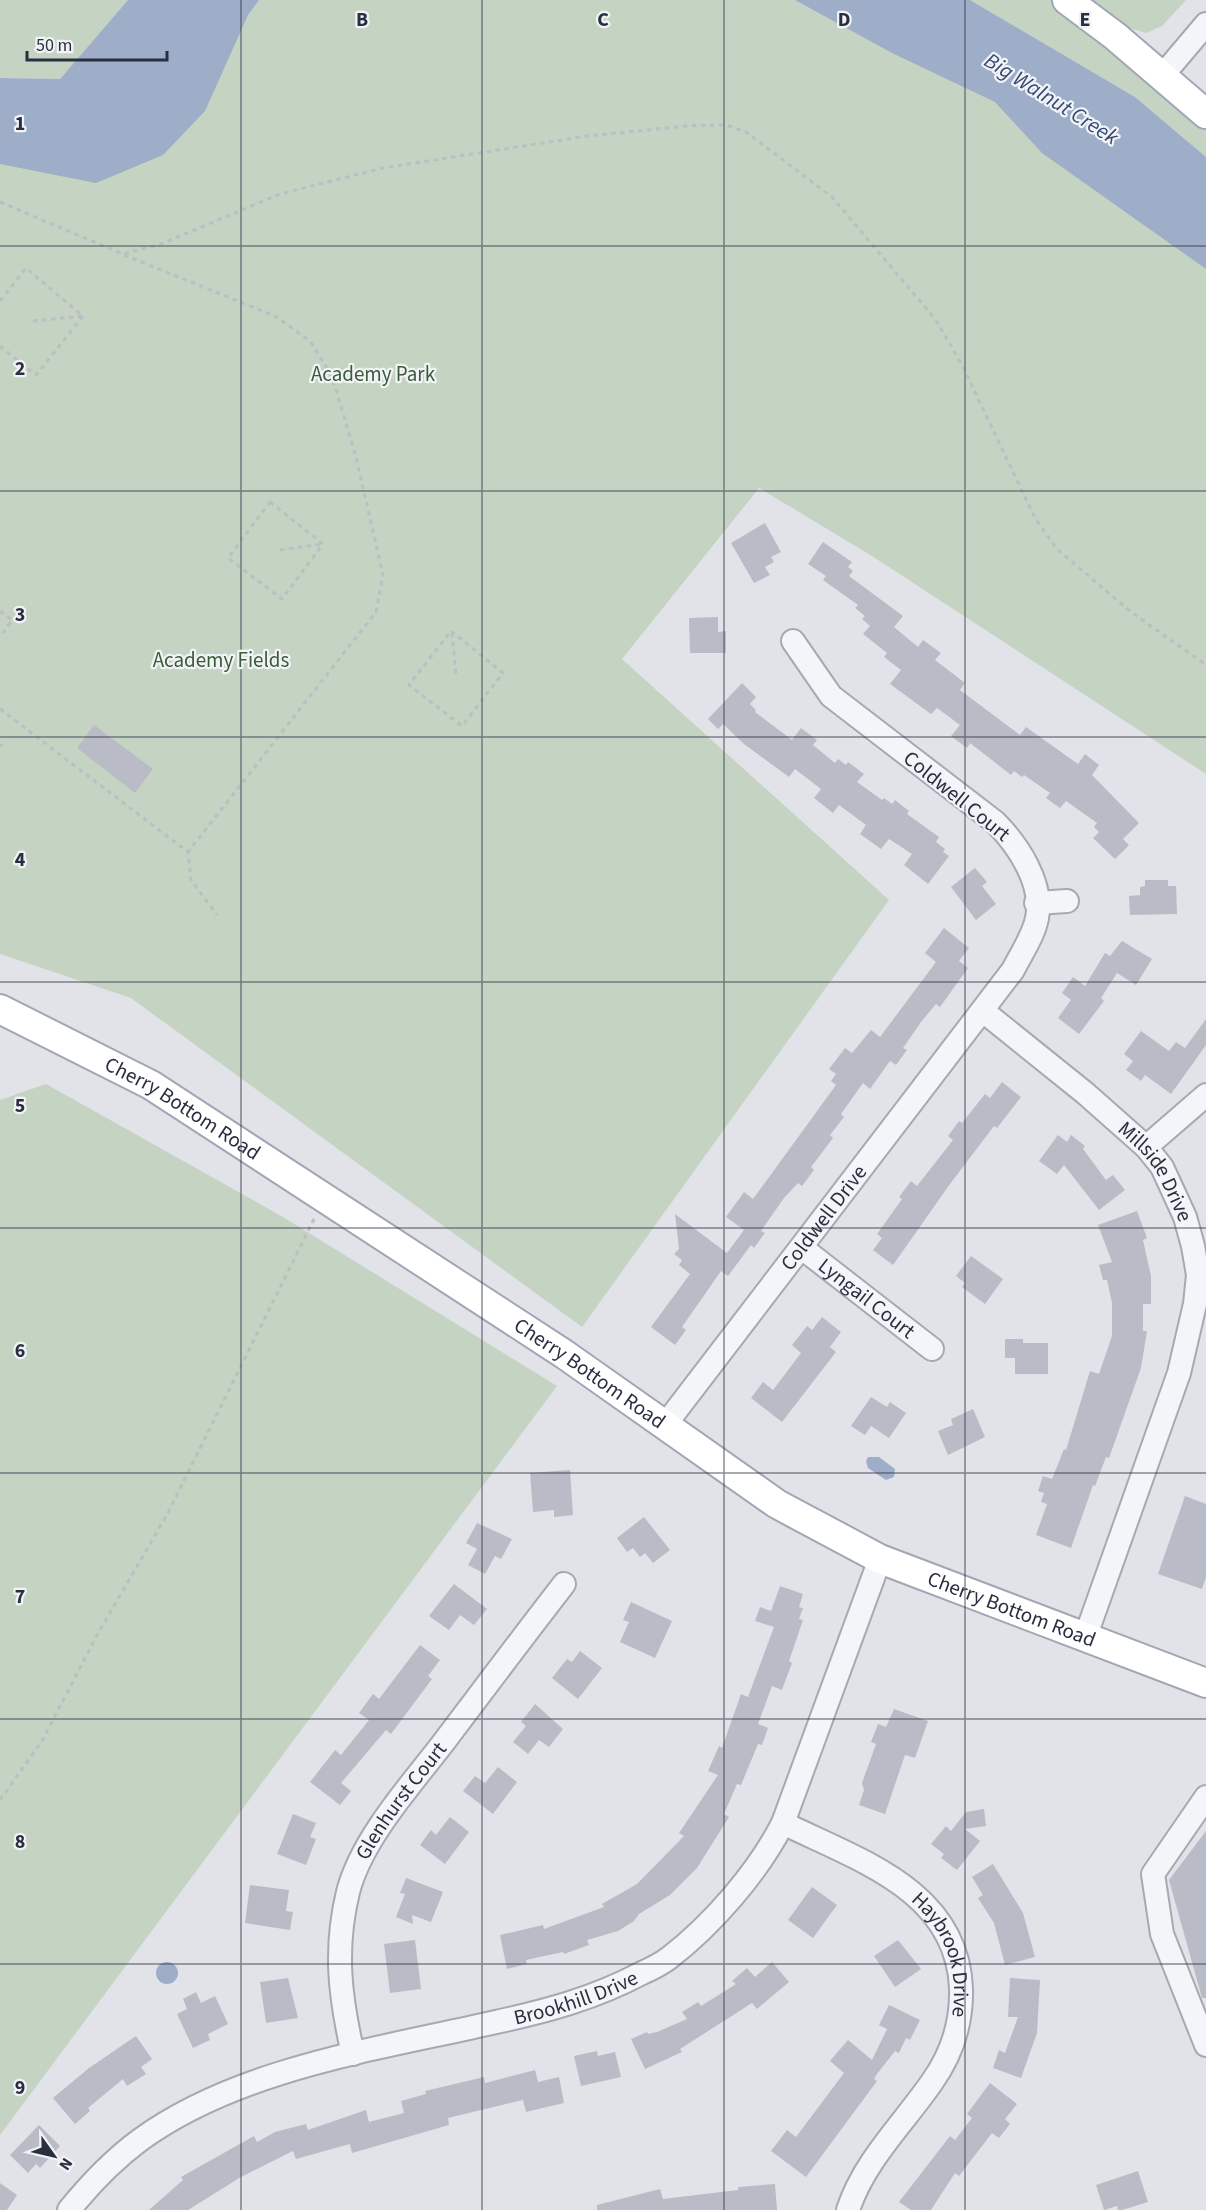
<svg xmlns="http://www.w3.org/2000/svg" width="1206" height="2210" viewBox="0 0 1206 2210" font-family="'Source Sans 3',sans-serif">
<style>
.green{fill:#c5d3c3}
.water{fill:#9eadc8}
.building{fill:#b9bcc6}
.lines{fill:none;stroke-linecap:round;stroke-linejoin:round}
.minor-casing{stroke:#a6a9b3;stroke-width:26}
.major-casing{stroke:#a1a6b5;stroke-width:32}
.path{stroke:#bbbec4;stroke-width:3;stroke-dasharray:4.5 4.5;stroke-linecap:butt}
.minor{stroke:#f4f5f8;stroke-width:22}
.major{stroke:#fff;stroke-width:28}
.grid{fill:none;stroke:#2a2f40;stroke-width:1.5;stroke-opacity:0.55}
.labels{text-anchor:middle;stroke-width:4.5;stroke-linejoin:round;paint-order:stroke}
.park-label{font-size:21px;fill:#3a5c38;stroke:#f1f3f7}
.street-label{font-size:21px;fill:#2a2f40;stroke:#f1f3f7}
.water-label{font-size:22px;font-style:italic;fill:#364973;stroke:#f1f3f7}
.grid-label{font-size:20px;text-anchor:middle;font-weight:bold;fill:#2a2f40;stroke:#f1f3f7;stroke-width:4.5;stroke-linejoin:round;paint-order:stroke}
</style>
<rect width="100%" height="100%" fill="#e1e3e9"/>
<g class="green">
<path d="M0,0H128L60,79L0,78Z"/>
<path d="M204,0H891L1206,200V774L872,556L759,488L622,659L889,900L582,1327L131,998L0,954V113Z"/>
<path d="M970,0H1051L1166,94L1206,130V157L1135,97Z"/>
<path d="M1084,0H1186L1162,26L1146,33L1115,24Z"/>
<path d="M46,1084L283,1217L557,1386L0,2135V1100Z"/>
</g>
<g class="water">
<path d="M128,0H259L248,15L205,111L163,155L96,183L0,164V78L60,79Z"/>
<path d="M795,0H970L1135,97L1206,157V269L1042,153L995,102L892,53Z"/>
<path d="M868,1457H879L895,1469L894,1477L886,1480L868,1468L866,1461Z"/>
<circle cx="167" cy="1973" r="11"/>
</g>
<g class="building">
<path d="M765,523L781,552L771,557L774,562L765,567L770,575L754,583L731,543Z"/>
<path d="M823,542L852,562L848,567L853,571L849,576L903,616L894,627L918,647L923,640L941,653L935,660L965,683L960,690L1020,735L1026,727L1078,764L1085,754L1099,765L1092,775L1139,823L1123,839L1129,845L1115,859L1093,838L1099,832L1094,827L1097,823L1066,801L1060,808L1046,798L1050,793L1024,775L1022,777L1014,771L1011,775L970,743L967,748L951,736L960,725L937,708L931,714L890,684L901,670L884,657L887,653L863,634L870,626L862,619L865,616L855,608L858,605L823,580L826,576L808,564Z"/>
<path d="M718,617V632L726,631V653H690L689,618Z"/>
<path d="M742,683L756,697L750,704L756,710L755,712L792,740L801,728L817,740L813,745L835,763L838,759L846,765L848,762L864,774L857,782L882,800L884,798L892,804L895,800L909,811L907,814L939,837L936,842L945,849L943,852L949,856L928,884L904,865L912,854L889,839L881,849L860,834L866,825L839,805L833,813L814,798L821,789L795,769L789,777L744,744L723,724L718,729L708,719Z"/>
<path d="M94,725L153,769L135,793L77,748Z"/>
<path d="M975,868L987,882L982,886L996,904L976,920L951,887Z"/>
<path d="M1145,880H1168V886H1176L1177,914L1130,915L1129,896L1140,895V887L1145,886Z"/>
<path d="M944,928L969,948L959,961L968,968L940,1007L936,1004L921,1022L903,1048L907,1050L896,1065L890,1061L870,1089L863,1083L841,1114L844,1117L830,1135L833,1138L811,1167L814,1170L802,1186L798,1183L784,1198L761,1231L765,1233L754,1248L751,1245L728,1276L721,1271L682,1327L686,1330L675,1345L651,1327L690,1274L679,1265L682,1260L674,1254L679,1249L675,1214L727,1253L744,1230L726,1217L744,1192L753,1199L836,1085L831,1081L836,1074L829,1069L845,1048L852,1053L871,1030L880,1037L936,962L925,953Z"/>
<path d="M1122,941L1152,959L1136,985L1117,973L1101,998L1104,1001L1079,1034L1058,1018L1071,1000L1062,993L1073,977L1085,986L1105,953L1110,956Z"/>
<path d="M1206,1019V1045L1171,1094L1145,1075L1141,1081L1126,1070L1133,1061L1124,1054L1141,1031L1169,1051L1176,1042L1185,1048Z"/>
<path d="M1002,1082L1021,1097L997,1128L994,1126L950,1184L893,1265L873,1250L882,1238L877,1234L902,1199L899,1197L911,1181L917,1186L953,1140L948,1136L959,1121L962,1123L985,1094L990,1098Z"/>
<path d="M1058,1135L1067,1142L1071,1135L1085,1146L1083,1149L1106,1180L1113,1175L1125,1190L1099,1210L1064,1165L1057,1174L1039,1161Z"/>
<path d="M1137,1211L1147,1238L1143,1240L1151,1276V1304H1143V1331H1147L1141,1368L1109,1458L1106,1457L1095,1486L1093,1485L1071,1548L1036,1535L1047,1504L1041,1502L1044,1493L1038,1491L1043,1476L1052,1479L1064,1449L1066,1450L1090,1371L1099,1374L1112,1336V1303L1107,1280H1103L1099,1265L1112,1262L1098,1225Z"/>
<path d="M971,1256L1003,1279L985,1304L962,1287L965,1283L956,1276Z"/>
<path d="M822,1317L841,1332L830,1347L836,1352L782,1422L751,1398L763,1382L773,1390L801,1353L792,1345L807,1326L812,1330Z"/>
<path d="M1005,1339H1023V1343H1048V1374H1015V1358H1005Z"/>
<path d="M871,1397L887,1407L890,1402L906,1413L889,1438L871,1426L865,1435L851,1426Z"/>
<path d="M973,1409L985,1437L948,1455L938,1431L953,1425L951,1419Z"/>
<path d="M570,1470L573,1515L554,1517V1510L533,1512L530,1473Z"/>
<path d="M1185,1496L1206,1504V1577L1202,1589L1158,1574Z"/>
<path d="M644,1517L670,1550L653,1563L645,1553L640,1557L633,1548L627,1552L617,1538Z"/>
<path d="M477,1523L512,1539L501,1559L495,1556L485,1574L468,1565L477,1549L466,1543Z"/>
<path d="M454,1584L487,1609L474,1625L460,1615L449,1630L429,1616Z"/>
<path d="M780,1586L803,1594L799,1607L803,1608L799,1619L803,1620L789,1661L792,1663L782,1690L772,1686L758,1724L768,1728L762,1745L758,1744L741,1785L737,1784L724,1814L729,1817L697,1868L670,1895L639,1914L634,1921L618,1931L587,1940L589,1945L564,1954L563,1952L526,1960L527,1964L507,1969L500,1935L543,1925L544,1929L604,1907L602,1904L637,1884L684,1836L679,1833L718,1775L708,1771L719,1746L722,1748L741,1694L748,1697L774,1627L755,1621L760,1607L771,1611Z"/>
<path d="M631,1602L672,1621L655,1658L620,1642L629,1622L623,1620Z"/>
<path d="M420,1645L440,1660L428,1676L432,1679L391,1734L386,1730L341,1783L351,1791L340,1805L310,1782L335,1750L341,1755L369,1720L359,1713L373,1694L379,1699Z"/>
<path d="M580,1651L602,1668L578,1699L552,1678L567,1659L572,1662Z"/>
<path d="M535,1704L563,1729L549,1747L539,1740L528,1754L513,1742L526,1726L521,1722Z"/>
<path d="M894,1709L928,1721L915,1758L905,1755L885,1814L859,1805L864,1790L862,1783L876,1744L871,1742L878,1724L886,1727Z"/>
<path d="M498,1767L517,1782L493,1814L463,1791L475,1776L485,1783Z"/>
<path d="M984,1809L986,1826L965,1829L980,1841L957,1870L941,1858L944,1854L931,1844L946,1826L951,1831L966,1812Z"/>
<path d="M293,1814L316,1823L310,1837L316,1839L306,1865L277,1854Z"/>
<path d="M450,1817L469,1832L445,1864L420,1845L431,1830L436,1835Z"/>
<path d="M1206,1831V1998H1202L1169,1880Z"/>
<path d="M993,1864L1023,1913L1035,1957L1005,1965L994,1923L978,1898L983,1895L972,1877Z"/>
<path d="M406,1878L443,1892L431,1922L412,1915L413,1924L396,1917L405,1894L400,1893Z"/>
<path d="M250,1885L289,1890L286,1911L293,1912L290,1930L245,1923Z"/>
<path d="M812,1887L837,1905L813,1938L788,1920Z"/>
<path d="M415,1940L421,1989L390,1993L384,1944Z"/>
<path d="M898,1940L921,1969L895,1987L874,1956Z"/>
<path d="M772,1962L789,1982L757,2009L752,2003L680,2049L682,2052L645,2069L631,2039L647,2032L648,2034L657,2032L687,2019L682,2012L698,2002L701,2006L736,1984L732,1981L747,1968L755,1977Z"/>
<path d="M288,1978L298,2018L266,2023L260,1982Z"/>
<path d="M1010,1978L1040,1980L1037,2033L1021,2078L993,2068L999,2050L1005,2053L1018,2017H1008Z"/>
<path d="M196,1992L201,2003L215,1996L228,2024L208,2034L210,2040L193,2048L177,2014L187,2009L183,1999Z"/>
<path d="M889,2005L920,2020L910,2040L906,2038L899,2053L895,2051L877,2074L874,2079L877,2081L806,2177L771,2151L787,2130L796,2137L844,2073L830,2061L848,2040L872,2060L887,2029L879,2025Z"/>
<path d="M136,2036L152,2059L141,2067L146,2074L127,2086L123,2079L88,2108L90,2111L75,2124L53,2098L89,2068Z"/>
<path d="M597,2051L598,2056L615,2052L621,2077L581,2086L574,2056Z"/>
<path d="M535,2070L538,2082L559,2077L564,2103L526,2112L523,2100L448,2118L449,2125L352,2153L350,2144L296,2159L293,2151L241,2177L188,2210H149L183,2180L181,2177L254,2136L257,2142L275,2132L306,2124L308,2130L366,2110L369,2122L404,2113L401,2101L426,2094L425,2091L484,2077L485,2083Z"/>
<path d="M990,2083L1017,2104L1005,2119L1010,2124L999,2138L992,2133L959,2176L955,2173L931,2210H911L899,2202L950,2136L955,2140L972,2118L967,2114Z"/>
<path d="M39,2125L60,2146L40,2168L36,2164L28,2173L10,2155Z"/>
<path d="M1138,2171L1148,2202L1122,2210H1118L1117,2206L1104,2210L1096,2185Z"/>
<path d="M0,2183L17,2195L7,2210H0Z"/>
<path d="M775,2184L777,2210H597V2205L660,2189L663,2199L738,2190V2187Z"/>
</g>
<g class="lines">
<g class="minor-casing">
<g id="minor">
<path d="M1162,76L1206,24"/>
<path d="M1036,903L1067,901"/>
<path id="s1" d="M983,1011L1085,1093L1146,1147L1162,1167L1185,1217L1193,1246L1198,1275L1195,1304L1179,1373L1086,1635"/>
<path d="M1146,1147L1206,1095"/>
<path id="s2" d="M802,1248L932,1349"/>
<path id="s3" d="M665,1425L1013,970C1021,954 1034,935 1037,918C1044,884 1018,845 995,822L831,696L793,641"/>
<path d="M1206,1797L1153,1874L1162,1934L1206,2045"/>
<path id="s4" d="M783,1823C858,1860 957,1890 961,1988C962,2023 952,2054 932,2082C903,2124 864,2161 848,2210"/>
<path id="s5" d="M353,2054C340,1997 334,1950 348,1892C361,1841 408,1788 440,1747C481,1693 522,1638 564,1584"/>
<path id="s6" d="M69,2210C90,2184 113,2160 140,2140C239,2068 379,2049 496,2022C547,2011 595,1998 642,1973C651,1969 661,1964 669,1958C713,1924 758,1872 783,1823L880,1559"/>
</g>
</g>
<g class="major-casing">
<g id="major">
<path d="M1067,0L1115,36L1206,114"/>
<path id="s7" d="M0,1009L151,1085L564,1354L777,1504L880,1559L1206,1683"/>
</g>
</g>
<g class="path">
<path d="M0,202L123,254L161,244L280,194L383,168L587,136L686,126L726,125L746,132L832,197L936,320L963,367L1035,518L1057,549L1131,612L1206,665"/>
<path d="M124,255L275,316L310,341L332,376L356,457L383,575L376,612L188,852"/>
<path d="M0,301L26,268L83,316"/>
<path d="M33,321L83,316"/>
<path d="M0,346L36,375L83,316"/>
<path d="M270,502L323,544L282,599L228,558Z"/>
<path d="M280,550L323,544"/>
<path d="M0,611L12,620L0,637"/>
<path d="M451,631L503,673L462,726L409,685Z"/>
<path d="M452,633L456,675"/>
<path d="M0,709L188,852L191,880L217,915"/>
<path d="M0,746L2,744"/>
<path d="M0,1800L42,1741L96,1637L169,1511L314,1219"/>
</g>
<use href="#minor" class="minor"/>
<use href="#major" class="major"/>
</g>
<path class="grid" d="M241,0V2210M482,0V2210M724,0V2210M965,0V2210M0,246H1206M0,491H1206M0,737H1206M0,982H1206M0,1228H1206M0,1473H1206M0,1719H1206M0,1964H1206"/>
<g class="labels">
<g class="park-label">
<text x="373" y="381">Academy Park</text>
<text x="221" y="667">Academy Fields</text>
</g>
<g class="street-label">
<text transform="translate(957 796) rotate(39)" y="7">Coldwell Court</text>
<text dy="7" stroke="none"><textPath href="#s7" startOffset="208">Cherry Bottom Road</textPath></text>
<text dy="7" stroke="none"><textPath href="#s1" startOffset="238">Millside Drive</textPath></text>
<text dy="7" stroke="none"><textPath href="#s3" startOffset="261">Coldwell Drive</textPath></text>
<text dy="7" stroke="none"><textPath href="#s2" startOffset="82">Lyngail Court</textPath></text>
<text dy="7" stroke="none"><textPath href="#s7" startOffset="694">Cherry Bottom Road</textPath></text>
<text dy="7" stroke="none"><textPath href="#s7" startOffset="1180">Cherry Bottom Road</textPath></text>
<text dy="7" stroke="none"><textPath href="#s5" startOffset="270">Glenhurst Court</textPath></text>
<text dy="7" stroke="none"><textPath href="#s4" startOffset="219">Haybrook Drive</textPath></text>
<text dy="7" stroke="none"><textPath href="#s6" startOffset="561">Brookhill Drive</textPath></text>
</g>
<g class="water-label">
<text transform="translate(1052 98) rotate(32)" y="8">Big Walnut Creek</text>
</g>
</g>
<g class="grid-label">
<text x="362" y="26">B</text>
<text x="603" y="26">C</text>
<text x="844" y="26">D</text>
<text x="1085" y="26">E</text>
<text x="20" y="130">1</text>
<text x="20" y="375">2</text>
<text x="20" y="621">3</text>
<text x="20" y="866">4</text>
<text x="20" y="1112">5</text>
<text x="20" y="1357">6</text>
<text x="20" y="1603">7</text>
<text x="20" y="1848">8</text>
<text x="20" y="2094">9</text>
</g>
<g transform="translate(54 2156) rotate(124)" stroke="#f1f3f7" stroke-width="4.5" paint-order="stroke">
<path d="M0-4.5L10 22L0 15L-10 22Z" fill="#2a2f40"/>
<text y="-9" font-size="16" font-weight="bold" text-anchor="middle" fill="#2a2f40">N</text>
</g>
<path d="M27 51v9h140v-9" fill="none" stroke="#2a2f40" stroke-width="3"/>
<text x="36" y="51" font-size="18" fill="#2a2f40" stroke="#f1f3f7" stroke-width="4.5" paint-order="stroke">50 m</text>
</svg>
